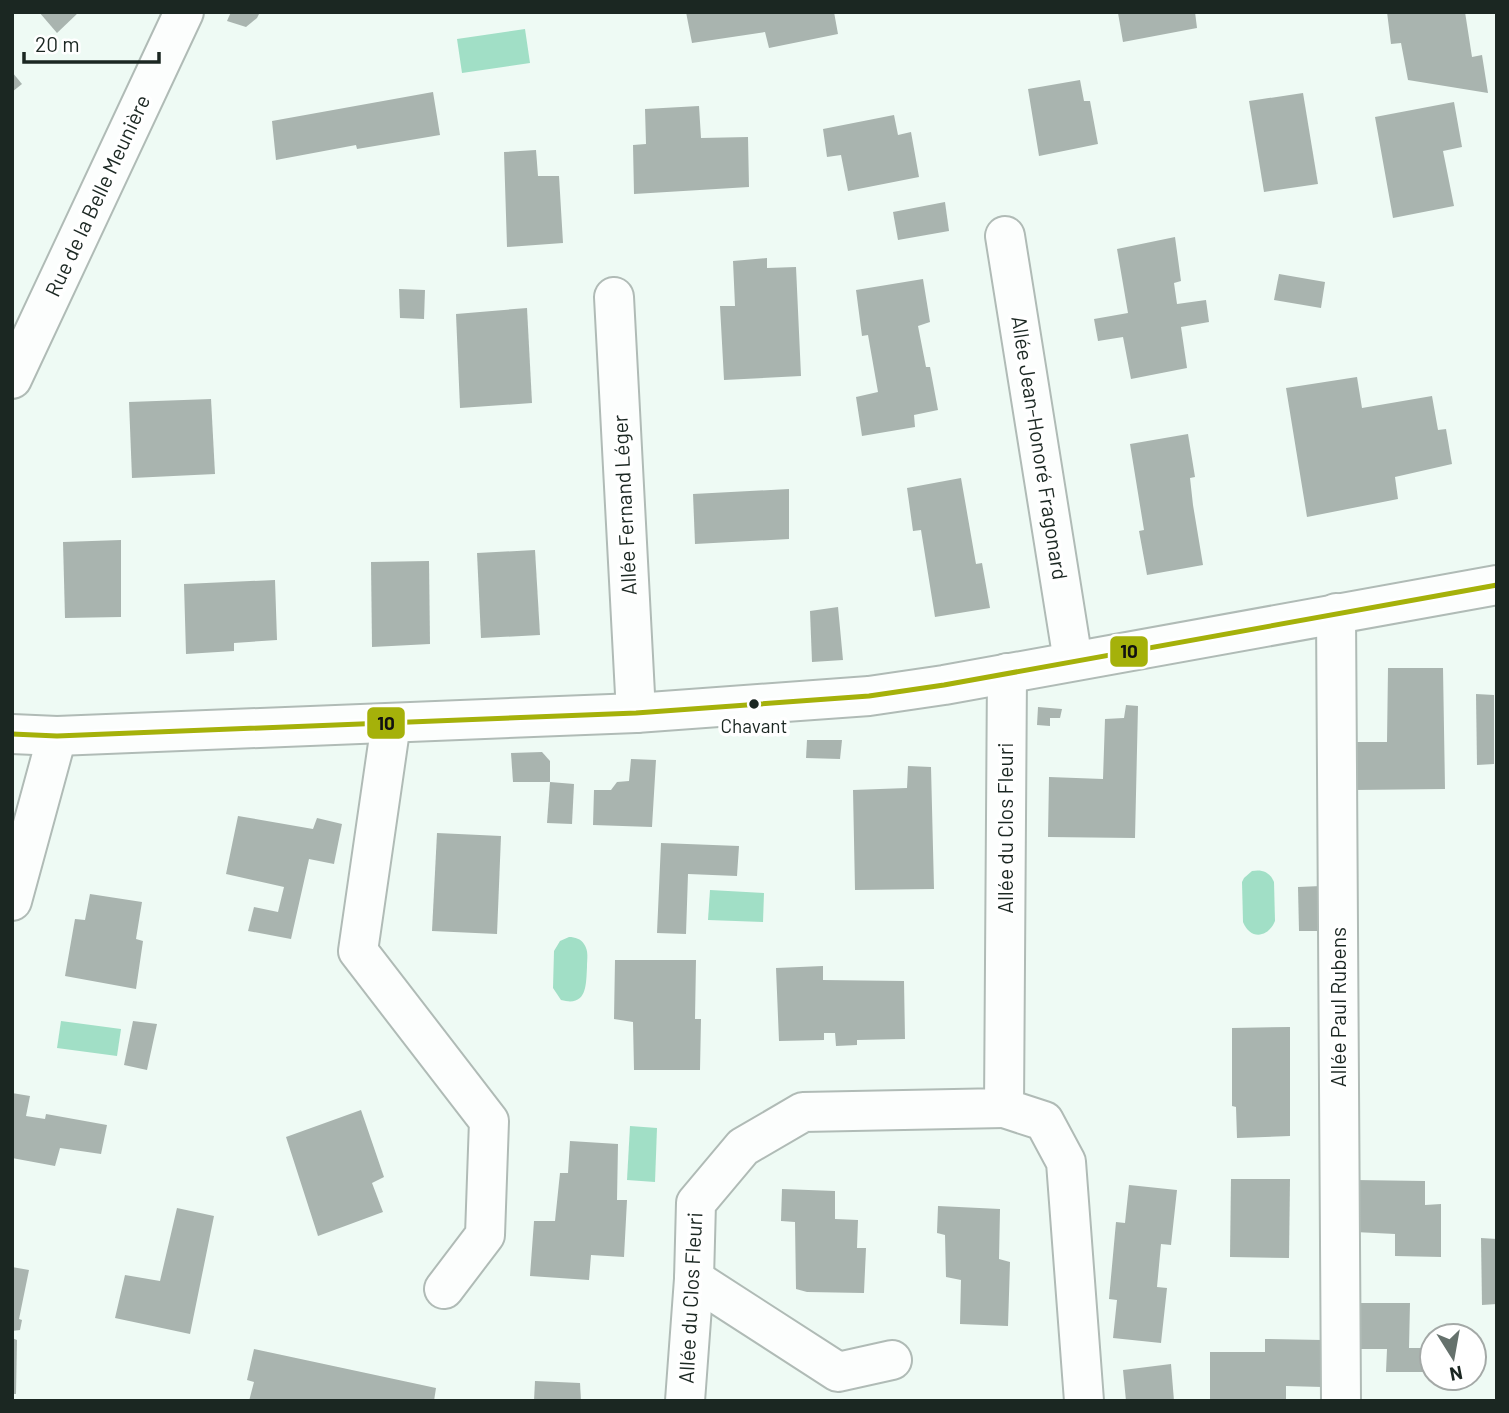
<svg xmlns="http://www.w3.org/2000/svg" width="1509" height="1413" viewBox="0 0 1509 1413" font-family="Barlow,sans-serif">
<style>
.water{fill:#a1dfc6}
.building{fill:#a9b4af}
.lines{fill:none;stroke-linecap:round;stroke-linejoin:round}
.minor-casing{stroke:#b0bbb6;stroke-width:42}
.minor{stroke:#fcfefd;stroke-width:38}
.bus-1-casing{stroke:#fff;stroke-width:10}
.bus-1{stroke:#a5b10a;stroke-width:5}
.bus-dot{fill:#1b2722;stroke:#fff;stroke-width:2.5}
.labels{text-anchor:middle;stroke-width:7;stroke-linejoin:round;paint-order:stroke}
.bus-label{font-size:19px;fill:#1b2722;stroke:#fff}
.street-label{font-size:21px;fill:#1b2722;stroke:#fff}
.line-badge{stroke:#fff;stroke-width:2.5}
.pale-badge-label{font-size:19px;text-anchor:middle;font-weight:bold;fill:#111}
</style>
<rect width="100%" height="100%" fill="#eefaf4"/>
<g class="water">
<path d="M525,29L530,63L462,73L457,39Z"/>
<path d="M1252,871C1262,869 1270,872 1274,882L1275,921C1268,938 1250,940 1243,922L1242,882L1244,878Z"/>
<path d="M710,890L764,893L763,922L708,920Z"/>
<path d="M569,937C575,937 581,939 584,944C589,951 587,959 587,967C586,986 587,1007 561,1000L553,988L554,951L560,941Z"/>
<path d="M61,1021L121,1029L117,1056L57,1048Z"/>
<path d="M630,1126L657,1128L655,1182L627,1180Z"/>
</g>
<g class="building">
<path d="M39,12H79L57,33Z"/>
<path d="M231,12H260L257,18L246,27L227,21Z"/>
<path d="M686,12H834L838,34L769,48L765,32L692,43Z"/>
<path d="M1195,12L1197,28L1123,42L1118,13Z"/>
<path d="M1387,12H1465L1472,57L1482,55L1488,93L1408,80L1401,43L1391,44Z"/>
<path d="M12,72L22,84L12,92Z"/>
<path d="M1080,80L1084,101H1090L1098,144L1039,156L1028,89Z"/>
<path d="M433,92L440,135L357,149L356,145L276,160L272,121Z"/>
<path d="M1303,93L1318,184L1264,192L1249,101Z"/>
<path d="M1454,102L1462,147L1443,151L1454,206L1393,218L1375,117Z"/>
<path d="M699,106L701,138L748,137L749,187L634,194L633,145L646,144L645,109Z"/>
<path d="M894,115L898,135L911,132L919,177L848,191L841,155L827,157L823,129Z"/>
<path d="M536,150L538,176H559L563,243L507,247L504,152Z"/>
<path d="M945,202L949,231L898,240L893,212Z"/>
<path d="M1175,237L1181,281L1174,283L1177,304L1206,300L1209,322L1181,327L1187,368L1131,379L1123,337L1098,341L1094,319L1128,313L1117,249Z"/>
<path d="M767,258V268L796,267L801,376L724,380L720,306H735L733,261Z"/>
<path d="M1279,274L1325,282L1321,308L1274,300Z"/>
<path d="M923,279L930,322L918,326L926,367H930L938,410L914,415L915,427L862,436L856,397L878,392L868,335L862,336L856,290Z"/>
<path d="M399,289L425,290L424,319L400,318Z"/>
<path d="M527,308L532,403L460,408L456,314Z"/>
<path d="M1357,377L1362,408L1432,396L1438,430L1446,429L1452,464L1395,477L1398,499L1307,517L1286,388Z"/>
<path d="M211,399L215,474L132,478L129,402Z"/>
<path d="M1188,434L1195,477L1190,478L1193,505L1203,565L1147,575L1139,531L1144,530L1130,444Z"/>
<path d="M961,478L976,564L982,563L990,608L935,617L921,530L913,531L907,488Z"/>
<path d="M789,489V539L695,544L693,494Z"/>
<path d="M121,540V617L65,618L63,542Z"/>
<path d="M535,550L540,635L481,638L477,553Z"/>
<path d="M429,561L430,644L372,647L371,562Z"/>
<path d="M275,580L277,640L234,643V651L186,654L184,584Z"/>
<path d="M838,607L843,660L812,662L810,611Z"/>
<path d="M1388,668H1443L1445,789L1354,790L1353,742H1387Z"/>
<path d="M1476,694L1494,695V764L1477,765Z"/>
<path d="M1126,705L1138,706L1135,838L1048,837L1049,777L1103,779L1105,719L1124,718Z"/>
<path d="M1038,707L1062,709L1060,718H1050V726L1037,725Z"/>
<path d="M807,740H842L840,759L806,758Z"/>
<path d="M542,752L550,761V782H513L511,753Z"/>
<path d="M631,759L656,760L652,827L593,825L594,790H611L617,782L629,781Z"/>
<path d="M908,766L931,767L934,889L855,890L853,790L907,788Z"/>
<path d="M550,782L574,784L572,824L547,823Z"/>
<path d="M238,816L313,829L317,818L342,824L334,864L309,859L291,939L248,931L254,907L278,912L284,887L226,874Z"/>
<path d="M437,833L501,836L497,934L432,931Z"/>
<path d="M661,843L739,846L737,876L688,874L686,934L657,933Z"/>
<path d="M1321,886L1322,931H1299L1298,887Z"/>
<path d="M90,894L142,902L136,939L143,941L136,989L65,976L75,919L85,920Z"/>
<path d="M615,960H696L695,1019H701L700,1070H634L633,1022L614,1019Z"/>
<path d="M823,966V980L904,981L905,1039L857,1040V1045L836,1046L835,1033H824V1040L779,1041L776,968Z"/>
<path d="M133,1021L157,1024L147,1070L124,1065Z"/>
<path d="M1290,1027V1136L1237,1138L1236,1107L1232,1106V1028Z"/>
<path d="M12,1093L30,1096L26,1116L45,1119L46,1114L107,1125L101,1154L60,1148L55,1166L12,1158Z"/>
<path d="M361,1110L384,1177L372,1183L383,1212L318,1236L286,1137Z"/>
<path d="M570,1141L618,1144L617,1200H627L624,1257L591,1255L589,1280L530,1276L534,1221H555L560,1173H568Z"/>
<path d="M1231,1179H1290L1289,1258L1230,1257Z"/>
<path d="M1355,1180L1425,1181V1205L1441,1204V1257L1395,1256V1234L1355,1232Z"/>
<path d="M1129,1185L1177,1190L1171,1245L1161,1244L1157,1287L1167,1288L1161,1343L1113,1338L1117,1300L1109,1299L1116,1222L1125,1223Z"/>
<path d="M782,1189L835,1191V1219L858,1220L857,1248H866L864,1293L807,1292L796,1289L795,1222L781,1221Z"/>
<path d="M938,1206L1000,1209L999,1259L1010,1262L1008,1326L960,1324L961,1280L946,1277L945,1235L937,1233Z"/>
<path d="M177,1208L214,1216L190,1334L115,1318L125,1275L160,1281Z"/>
<path d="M1481,1238L1497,1239V1304L1482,1305Z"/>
<path d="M12,1267L29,1270L19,1319L22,1320L20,1330L12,1331Z"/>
<path d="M1353,1303H1410L1409,1348H1427V1372H1386L1387,1349H1352Z"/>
<path d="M12,1338L17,1340L16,1394H12Z"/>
<path d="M1265,1339L1322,1340V1387L1286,1386V1401H1210V1352H1265Z"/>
<path d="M254,1349L436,1388L434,1401H249L254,1382L247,1380Z"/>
<path d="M1171,1364L1174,1401H1126L1123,1370Z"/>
<path d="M535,1381L580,1383L581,1401H534Z"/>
</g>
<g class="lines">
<g class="minor-casing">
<g id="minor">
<path d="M1005,236L1073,661"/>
<path d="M614,297L636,713"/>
<path d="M12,379L184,12"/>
<path d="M1336,613L1341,1401"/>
<path d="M391,723L358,951L489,1121L485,1235L444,1289"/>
<path d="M12,734L57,736L636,713L869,696L944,685L1497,585"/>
<path d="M12,901L57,736"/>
<path d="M1004,1108L1044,1121L1066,1162L1084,1401"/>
<path d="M694,1279L838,1372L892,1360"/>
<path d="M685,1401L694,1279L696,1203L743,1147L803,1112L1004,1108L1007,673"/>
</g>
</g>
<use href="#minor" class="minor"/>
<g class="bus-1-casing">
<path id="bus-1" d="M12,734L57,736L636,713L869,696L944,685L1497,585"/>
</g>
<use href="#bus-1" class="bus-1"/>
</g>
<circle class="bus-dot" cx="754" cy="704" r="6"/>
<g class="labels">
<g class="bus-label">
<text x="754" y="733">Chavant</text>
</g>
<g class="street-label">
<text transform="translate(98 196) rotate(-65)" y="7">Rue de la Belle Meunière</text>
<text transform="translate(1039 448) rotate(81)" y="7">Allée Jean-Honoré Fragonard</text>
<text transform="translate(625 505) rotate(-93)" y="7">Allée Fernand Léger</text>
<text transform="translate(1006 828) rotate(-90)" y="7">Allée du Clos Fleuri</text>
<text transform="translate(1339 1007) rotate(-90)" y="7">Allée Paul Rubens</text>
<text transform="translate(691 1298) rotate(-87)" y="7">Allée du Clos Fleuri</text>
</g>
</g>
<g class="line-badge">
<rect x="1109" y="635" width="40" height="33" rx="7" fill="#a5b10a"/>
<rect x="366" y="706" width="40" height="34" rx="7" fill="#a5b10a"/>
</g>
<g class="pale-badge-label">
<text x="1129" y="658">10</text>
<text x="386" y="730">10</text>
</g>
<rect width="1509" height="1413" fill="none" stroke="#1b2722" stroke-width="28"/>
<g transform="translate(1453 1357) rotate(169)"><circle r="33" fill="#ffffff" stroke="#a4a9a7" stroke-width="2"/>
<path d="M0-5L12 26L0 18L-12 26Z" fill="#65716c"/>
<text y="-10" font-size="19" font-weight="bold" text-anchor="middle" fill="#1b2722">N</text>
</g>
<path d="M24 52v10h135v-10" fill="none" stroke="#1b2722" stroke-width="3.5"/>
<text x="35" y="52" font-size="21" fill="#1b2722" stroke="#ffffff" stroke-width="5" paint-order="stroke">20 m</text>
</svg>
